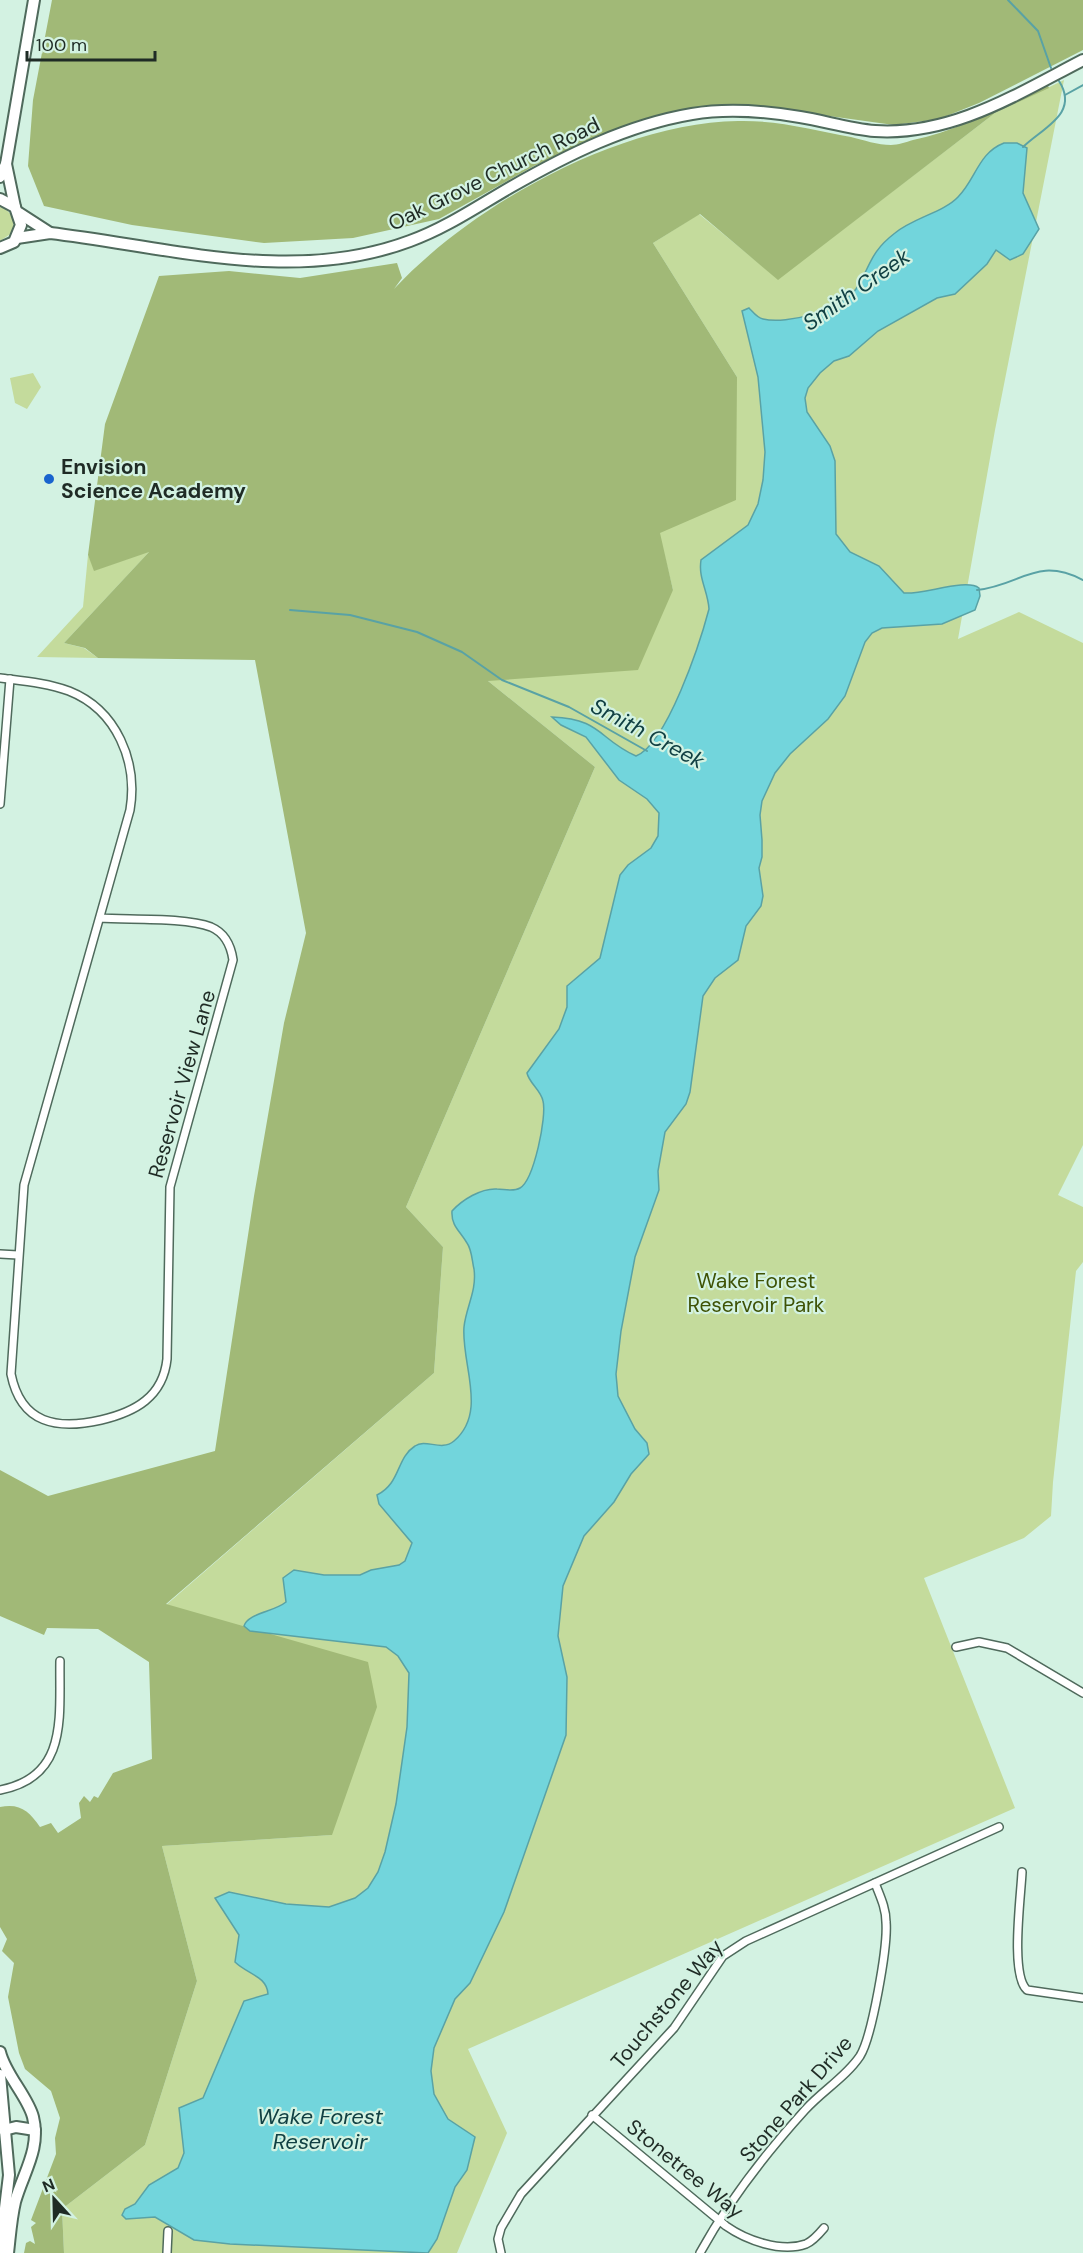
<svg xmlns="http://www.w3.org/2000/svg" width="1083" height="2253" viewBox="0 0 1083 2253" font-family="'DM Sans',sans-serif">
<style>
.green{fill:#c4db9c}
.forest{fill:#a1b977}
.water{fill:#72d5dc;stroke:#59a2a5;stroke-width:1.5}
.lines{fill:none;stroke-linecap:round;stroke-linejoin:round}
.stream{stroke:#59a2a5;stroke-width:2}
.street-casing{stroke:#4f6a5c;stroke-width:10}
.secondary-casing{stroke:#4f6a5c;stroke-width:14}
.street{stroke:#fff;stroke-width:7}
.secondary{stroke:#fff;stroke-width:10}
.poi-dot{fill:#1964ce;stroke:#d3f2e2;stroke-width:2}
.labels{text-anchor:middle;stroke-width:4.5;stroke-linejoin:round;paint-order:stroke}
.street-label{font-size:21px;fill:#1f2b25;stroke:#d3f2e2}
.poi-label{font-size:21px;font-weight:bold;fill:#1f2b25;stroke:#d3f2e2;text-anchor:start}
.park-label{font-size:21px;fill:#3e5205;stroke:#d3f2e2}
.water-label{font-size:22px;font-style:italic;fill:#114043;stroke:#d3f2e2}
</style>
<rect width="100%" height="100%" fill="#d3f2e2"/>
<g class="green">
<path d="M1064,80L995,430L958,639L1019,612L1083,643V1145L1058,1195L1083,1207V1262L1076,1271L1053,1482L1051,1516L1024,1538L924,1578L1015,1808L468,2049L507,2133L457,2253H64L62,2209L145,2145L197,1981L162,1846L332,1835L330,1652L166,1605L434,1373L443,1247L406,1207L595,767L488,681L673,590L659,533L737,377L653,243L699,214L778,279L995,113Z"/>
<path d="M0,207C12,211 16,221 12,233L0,241Z"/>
<path d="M33,373L41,387L27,409L15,403L10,378Z"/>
<path d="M150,551L64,643L84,648L98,658L37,657L83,607L88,555L95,570Z"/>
</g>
<g class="forest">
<path d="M52,0H1083V50L979,103L939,119L894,125L756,106L711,108L600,136L534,166L439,219L353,238L264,243L132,225L44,206L28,166L33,100Z"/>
<path d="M1047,83L1049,88L995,113L778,280L700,214L653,243L737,377L736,500L660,533L673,590L638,670L488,681L595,767L406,1207L443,1247L434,1373L166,1604L368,1662L377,1707L332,1835L162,1846L197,1981L145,2145L62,2209L64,2253H24L26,2243L30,2241L35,2244L31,2227L36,2223L31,2220L56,2154L55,2138L60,2118L51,2091L25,2069L19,2053L8,1997L14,1963L2,1951L7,1939L0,1927V1807C20,1803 29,1811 40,1827L51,1823L58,1833L81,1818L79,1803L84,1796L90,1802L94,1796L98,1798L113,1773L152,1759L149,1662L98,1629L47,1628L44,1635L0,1616V1470L48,1496L215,1451L254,1196L284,1023L306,933L255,660L98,658L85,648L64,643L149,552L94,571L88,555L105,424L159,276L229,271L300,278L397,263L402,278L394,289C473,204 620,123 738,121C776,120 814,130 851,137C863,140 878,145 891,145C898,145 906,142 913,140C961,130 1003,106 1047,83Z"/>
</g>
<path class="water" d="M1004,143H1017L1027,148L1023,193L1039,229L1023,254L1010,260L996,250L987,264L955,294L937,298L878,331L849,356L834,361L820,373L808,388L805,398L807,412L830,446L835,461L836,534L850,552L879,566L904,593C923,595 966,578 979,588L980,596L975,610L942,624L882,628L872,633L865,642L845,696L828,719L790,754L775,773L762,801L760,815L762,840V857L759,868L763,896L761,906L746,926L738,960L715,978L703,996L690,1092L686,1104L665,1132L658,1171L659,1190L635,1257L621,1331L616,1374L618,1396L635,1429L647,1443L649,1454L631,1474L614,1502L584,1536L563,1586L558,1636L567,1677L566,1735L504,1912L470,1983L455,1999L434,2048L431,2071L434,2094L448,2119L475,2137L467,2170L455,2187L437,2239L428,2253L230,2244L194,2240L155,2217L126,2219L122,2215L125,2209L135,2204L149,2185L178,2168L184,2153L179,2108L203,2098L244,2001L268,1994C267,1976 247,1974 235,1962L239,1935L215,1898L229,1892L286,1904L329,1907L355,1898L368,1888L378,1872L385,1852L396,1804L407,1727L409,1673L398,1656L386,1647L250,1631L244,1626C248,1613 274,1612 286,1602L283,1578L294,1570L324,1575H360L371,1570L399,1565L405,1561L412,1543L379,1504L377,1495C401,1483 396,1458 415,1446C426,1438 441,1452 454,1441C488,1412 461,1364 464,1327C466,1307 477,1291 474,1269C472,1261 472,1250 467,1243C460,1231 451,1226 452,1211C462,1200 481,1188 497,1189C504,1189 513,1192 520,1188C534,1180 547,1116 543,1101C541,1090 529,1083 527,1073L559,1029L567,1007V986L600,958L620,875L628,865L651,848L658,836L659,813L647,799L619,780L586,737L561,725L552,717C602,719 598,739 636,756C667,744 700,643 709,609C708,591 698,578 701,560L748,525L758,504L763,480L765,452L758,377L742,311L749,308C753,312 757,318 763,319C787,325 841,310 856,289C871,266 869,253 895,233C913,218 944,212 958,197C976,179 978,153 1004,143Z"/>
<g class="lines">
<g class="stream">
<path d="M1008,0L1038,31L1051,68"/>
<path d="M1065,95L1083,85"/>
<path d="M1023,147C1042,128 1080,114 1059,81"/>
<path d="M977,590C1022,585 1036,556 1083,580"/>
<path d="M290,610L350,615L417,632L462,652L502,680L569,707L647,751"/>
</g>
<g class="street-casing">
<g id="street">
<path d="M0,678C23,681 47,683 69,691C117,710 138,762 130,810L24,1185L11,1374C21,1424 57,1430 101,1420C135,1412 163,1397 167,1359L170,1187L233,960C231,946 225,933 211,927C186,917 128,920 100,918"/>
<path d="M0,804L10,679"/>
<path d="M0,1254L18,1255"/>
<path d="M956,1647L979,1642L1007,1648L1083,1693"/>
<path d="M0,1790C69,1777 59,1716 60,1661"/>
<path d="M1022,1872C1021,1896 1010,1975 1027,1990L1083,1998"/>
<path d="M592,2115L726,2226C746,2240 781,2253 806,2244C813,2241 819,2234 824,2228"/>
<path d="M167,2253L168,2231"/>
<path d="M501,2253L498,2239L501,2228L521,2194L674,2028L723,1956L746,1941L999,1827"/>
<path d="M700,2253C728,2202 766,2153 805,2110C822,2091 846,2077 860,2056C872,2037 888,1946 886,1922C886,1908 880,1896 875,1883"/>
</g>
</g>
<g class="secondary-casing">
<g id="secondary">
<path d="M6,164L15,207"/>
<path d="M0,177L6,164L34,0"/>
<path d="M0,199L15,207L21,225L14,242L0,248"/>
<path d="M19,213L50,233"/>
<path d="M17,238L50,233C169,247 293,285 410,241C446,228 478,206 511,187C567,155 627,125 692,114C727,108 765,111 800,117C825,121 850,129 875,131C952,136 1017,94 1083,60"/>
<path d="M0,2052C5,2074 28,2097 33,2117C41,2149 23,2173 15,2202C11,2219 10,2236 8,2253"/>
<path d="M0,2075L9,2175L0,2250"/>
<path d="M4,2130L16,2127L35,2130"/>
</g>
</g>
<use href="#street" class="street"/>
<use href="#secondary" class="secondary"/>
</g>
<circle class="poi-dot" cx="49" cy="479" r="6"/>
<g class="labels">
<g class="street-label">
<text transform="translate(494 174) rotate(-26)" y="7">Oak Grove Church Road</text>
<text transform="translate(182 1084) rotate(-74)" y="7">Reservoir View Lane</text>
<text transform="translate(667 2004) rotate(-50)" y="7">Touchstone Way</text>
<text transform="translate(796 2099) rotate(-49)" y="7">Stone Park Drive</text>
<text transform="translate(685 2169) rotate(39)" y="7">Stonetree Way</text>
</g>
<g class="poi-label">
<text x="61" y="474">Envision<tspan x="61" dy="24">Science Academy</tspan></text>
</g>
<g class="park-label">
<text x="756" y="1288">Wake Forest<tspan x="756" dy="24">Reservoir Park</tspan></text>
</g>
<g class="water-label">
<text transform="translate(856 289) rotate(-35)" y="8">Smith Creek</text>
<text transform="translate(648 733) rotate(28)" y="8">Smith Creek</text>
<text x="320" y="2124">Wake Forest<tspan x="320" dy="25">Reservoir</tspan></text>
</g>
</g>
<g transform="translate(54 2199) rotate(338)" stroke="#d3f2e2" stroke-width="4.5" paint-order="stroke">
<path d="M0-4.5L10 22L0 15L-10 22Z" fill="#1f2b25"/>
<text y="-9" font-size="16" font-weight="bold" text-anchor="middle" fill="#1f2b25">N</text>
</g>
<path d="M27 51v9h128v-9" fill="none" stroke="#1f2b25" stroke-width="3"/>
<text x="36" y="51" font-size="18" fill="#1f2b25" stroke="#d3f2e2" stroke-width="4.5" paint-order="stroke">100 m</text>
</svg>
